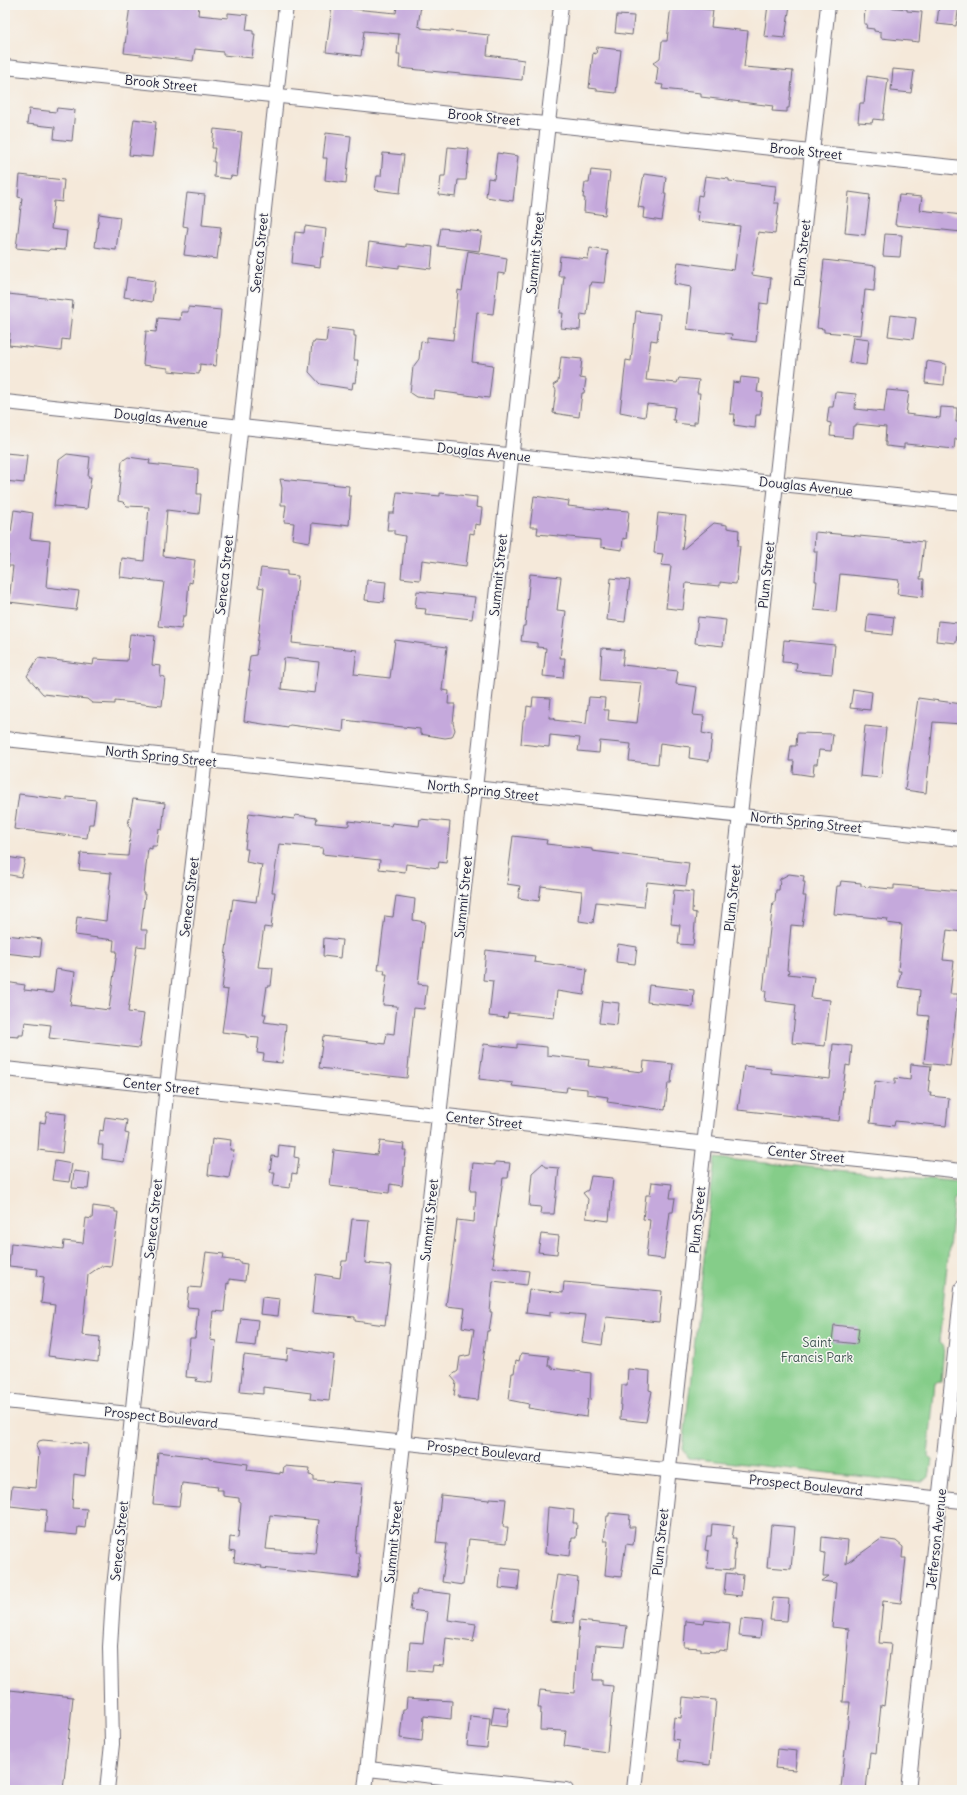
<svg xmlns="http://www.w3.org/2000/svg" width="967" height="1795" viewBox="0 0 967 1795" font-family="Delius,sans-serif">
<style>
.green{fill:#85cd89;stroke:#547862}
.building{fill:#c5a9dc;fill-rule:evenodd}
.lines{fill:none;stroke-linecap:round;stroke-linejoin:round}
.minor-casing{stroke:#6c6873;stroke-width:16}
.minor{stroke:#fff;stroke-width:14}
.labels{text-anchor:middle;stroke-width:3;stroke-linejoin:round;paint-order:stroke}
.street-label{font-size:13px;fill:#22223b;stroke:#f6f6f2}
.park-label{font-size:13px;fill:#405552;stroke:#f6f6f2}
</style>
<rect width="100%" height="100%" fill="#f6f6f2"/>
<filter id="ink" filterUnits="userSpaceOnUse"><feTurbulence type="fractalNoise" baseFrequency=".025" numOctaves="2"/><feDisplacementMap in="SourceGraphic" scale="8" xChannelSelector="R" yChannelSelector="G"/><feConvolveMatrix kernelMatrix="1 2 1 2 8 2 1 2 1" color-interpolation-filters="sRGB"/></filter>
<filter id="wash" filterUnits="userSpaceOnUse"><feTurbulence type="fractalNoise" baseFrequency=".012" numOctaves="4" result="noise"/><feDisplacementMap in="SourceGraphic" scale="16" xChannelSelector="R" yChannelSelector="G"/><feGaussianBlur stdDeviation="0.9" result="paint"/><feColorMatrix in="noise" values="0 0 0 0 0 0 0 0 0 0 0 0 0 0 0 0 0 1.4 0 .05"/><feComposite in="paint" operator="in"/></filter>
<g filter="url(#wash)">
<rect width="100%" height="100%" fill="#f5e9da"/>
<path class="green" d="M715,1158L960,1182L959,1197L954,1199L939,1343L944,1347L941,1382L935,1383L928,1456L932,1460L929,1477L922,1483L689,1458L683,1449Z"/>
<g id="blocks">
<g class="building">
<path d="M130,5H199L198,15L228,18V13L248,15L246,30L253,31V34H255L252,58L223,55V52L195,49L193,61L124,53Z"/>
<path d="M332,5H354L353,9L396,13L397,5H421L418,26L421,27V28L489,35L487,55L524,60L522,80L399,68L400,54H397L399,34L364,31L361,56L326,52Z"/>
<path d="M671,5H687V7L713,10L711,27L748,31L744,67L793,71L789,108H787V112L772,111L773,106L701,97V93L662,89L663,85L656,84L658,67L653,63L660,58L662,41H667Z"/>
<path d="M768,5H790L785,38L764,36Z"/>
<path d="M939,5H959L956,26L937,24Z"/>
<path d="M877,6L907,9V11L922,12L919,42L881,38V32L874,31V29L866,28L867,24H864L865,7L877,8Z"/>
<path d="M617,15L634,16L632,35L615,33Z"/>
<path d="M597,47L621,50L616,93L597,91V89L589,88L593,53L596,54Z"/>
<path d="M893,69L914,71L911,93L891,91Z"/>
<path d="M867,76L888,79L883,120L873,119L872,123L858,122L860,103H864Z"/>
<path d="M57,108L75,110L72,141L54,139L55,127L27,124L29,109L56,112Z"/>
<path d="M134,119L156,122L152,157L129,155Z"/>
<path d="M214,129L242,132L237,177L231,176L230,179L214,177L215,162H213L215,148H212Z"/>
<path d="M326,133L351,136L346,183L325,180L327,158H323Z"/>
<path d="M448,147L469,149L466,180H458L456,197L439,195L441,176H445Z"/>
<path d="M383,153L404,155L400,193L375,190L377,176H381Z"/>
<path d="M497,153L518,156L513,201L486,197L488,178L494,179Z"/>
<path d="M591,170L610,172L605,215L584,212L585,198H583L585,183H589Z"/>
<path d="M644,174L666,177L664,194H666L662,221L643,218L644,208L638,207Z"/>
<path d="M20,175L64,180L62,202L54,201L51,229L67,231L65,250L50,249L48,251L16,248L22,198L18,197Z"/>
<path d="M705,176L729,179V181L776,186L774,203H779L775,234L758,232L752,275L771,278L768,304L760,303L756,342L731,339L732,334L687,329L691,287L674,284L678,262L734,270L740,226L698,221L699,212H696L698,195L702,196Z"/>
<path d="M849,192L870,195L865,235L845,233Z"/>
<path d="M187,193L205,195L202,225L221,227L217,259L184,255L188,227L183,226Z"/>
<path d="M899,195L922,197L920,210L962,215V232L895,225Z"/>
<path d="M99,214L120,217L116,250L95,247Z"/>
<path d="M305,226L326,229L323,257H321L320,267L292,263L295,232L304,233Z"/>
<path d="M441,228L482,232L479,251L438,246Z"/>
<path d="M885,234L902,235L900,257L883,256Z"/>
<path d="M369,242L406,247V244L433,247L431,269L399,265V268L366,264Z"/>
<path d="M590,248L608,251L604,283L592,282L591,285H590L587,315L581,314L580,330L561,328L563,313H560L564,276H558L560,256L588,259Z"/>
<path d="M468,251L507,258L505,274L498,273L493,314L477,312L472,362L493,365L489,398L435,391L434,399L416,397L410,393L413,367L419,359L421,341L427,342V337L453,340L458,290L462,291Z"/>
<path d="M824,260L876,266L874,291L865,290L860,335L824,332V329L817,328Z"/>
<path d="M127,277L155,281L152,302L124,297Z"/>
<path d="M8,294L73,301L69,340L62,339L61,351L9,345L10,333H5Z"/>
<path d="M188,307L221,310L216,366L200,364L199,374L168,371V368L143,365L146,331L156,332L158,318L180,320L181,312H188Z"/>
<path d="M636,311L660,314L657,341L651,340L646,380L677,383L679,378L699,380L697,393H700L697,422H694V425L675,423L676,420H673L675,407L647,404L645,417L620,412L626,360L631,361Z"/>
<path d="M891,315L916,318L913,339L888,336Z"/>
<path d="M328,328L354,331V336H356L354,360H358L355,383L353,382L352,389L320,384L309,372L312,343H314L315,341L326,342Z"/>
<path d="M853,337L869,339L866,365L849,363Z"/>
<path d="M561,357L582,359L580,378L586,379L584,393H582L579,417L553,413L556,390L553,385L558,382Z"/>
<path d="M927,361L946,364L944,385L925,383Z"/>
<path d="M741,377L759,379L757,392L763,393L760,415H756L755,428L734,425L735,414H730L733,382L740,383Z"/>
<path d="M887,390L909,392L906,414L940,418L941,407L957,408L956,422H961L960,439H955L954,449L906,444H904V448L886,446V442H885L886,427L856,424V426H853L852,438L830,436L831,423L827,422L829,407H833L835,392L856,394L855,409L884,412Z"/>
<path d="M5,453L27,455L24,483L5,481Z"/>
<path d="M67,454L90,457L88,477H91L87,509L54,506L59,460Z"/>
<path d="M128,457L150,460L149,464L198,469L197,494H201L199,514L167,510L163,556L195,560L192,583L189,582L186,616H183L181,629L158,626L164,582L120,577L122,558L144,561L149,507L127,506L123,502L118,501L122,461Z"/>
<path d="M280,479L349,486L348,496H351L349,525L342,524V526L312,523L310,542L292,539L294,523L284,522L286,505H281L282,488Z"/>
<path d="M397,492L440,496V493L477,497L476,507L482,508L480,525L475,524L474,534L470,533L466,566L422,560L420,580L401,578L405,536L394,534V530H387L389,513H394Z"/>
<path d="M534,496L569,501L568,506L603,510V509L629,511L626,539L623,538L622,550L601,547V540L537,534L538,527H530Z"/>
<path d="M14,510L33,513L30,539L50,541L46,587L79,591L76,610L9,602L13,566H8L9,555H5V532H11Z"/>
<path d="M658,513L686,516L682,550L714,523L727,525V528L739,530L738,546H740L736,584L720,582V586L686,583L683,610L666,608L671,566L661,565L663,554L654,553Z"/>
<path d="M815,532L924,542L920,579H924L923,597L897,594L899,580L840,574L836,612L814,610L817,581H815L817,551H814Z"/>
<path d="M261,568L287,571V575L298,576L292,643L357,650L354,674L390,678L395,640L447,647L442,690L449,691L448,704H455L453,723L455,730L452,737L445,738L420,734V729L344,720L343,732L290,725L288,726V728L244,721L250,671H248L250,656L256,655L264,588L258,587ZM284,658L319,662L315,693L281,689Z"/>
<path d="M530,574L561,577L557,610L566,611L560,658H565L563,678L543,676L546,648L537,647V643L521,641L523,626H525Z"/>
<path d="M611,578L630,580L625,622L607,620Z"/>
<path d="M367,580L386,582L384,602L365,600Z"/>
<path d="M417,591L475,597L472,619L425,614L426,609L415,608Z"/>
<path d="M868,614L894,617L892,635L866,632Z"/>
<path d="M698,617L726,620L723,646L695,643Z"/>
<path d="M938,621L958,623L956,643L936,641Z"/>
<path d="M130,634L155,636L152,665L161,666L160,676L165,677L162,706L115,701V704L92,703L87,699L43,694L27,676L38,658L93,665L94,659L127,661Z"/>
<path d="M784,640L835,645L832,674L796,671L797,663L782,662Z"/>
<path d="M602,648L624,650L622,665L678,671L676,684L697,687L693,715L704,716L702,733L712,735L709,761L689,758L690,747L660,743L658,764L629,761L631,744L600,741L599,753L578,751L580,738L550,735L549,747L521,744L523,721L526,716L527,706L532,707L533,697L551,698L549,718H555L554,720L586,724L589,697L605,698L604,710H609L608,720L637,723L642,683L600,680Z"/>
<path d="M853,689L872,692L870,710L850,708Z"/>
<path d="M918,698L962,704V724L933,722L926,793L905,790Z"/>
<path d="M865,726L886,728L881,778L860,776Z"/>
<path d="M797,733L833,734L831,751L819,750L817,764H814L813,776L793,773L794,761H789L791,746H796Z"/>
<path d="M19,794L67,800V797L96,800L93,824H89L87,838L14,829Z"/>
<path d="M133,799L165,803L162,830L159,829L157,846H152V849L148,848L143,894H145L141,930H147L146,947L137,946L128,1012L144,1014L139,1048L49,1038L51,1025L25,1022L23,1035H19V1037L5,1036V982L25,985L24,990L53,993L56,969L75,972L70,1005L109,1010L117,951H113L114,940L75,935L77,917L106,921L111,873L79,870L81,853L128,856L131,830L128,825Z"/>
<path d="M249,813L294,819L295,815L317,818L316,823L347,826L349,825V821L391,826L392,823L419,826L420,819L450,822L446,863L439,862L438,868L406,864L405,872L379,869L380,860L322,854L323,848L279,844L272,892H275L271,928L264,927L258,967L273,968L271,986H267L263,1014H266L264,1022L286,1025L282,1063L263,1061L264,1054L257,1053L259,1038L246,1037V1035L222,1032L228,990L222,989L226,957H225L233,899L256,902L262,865L246,862L248,849H245Z"/>
<path d="M513,836L547,840L546,844L592,849V851L689,863L686,886L647,882L644,907L596,902L593,923L579,921L582,891L541,886L539,901L518,898L520,886L507,884Z"/>
<path d="M7,857L25,860L21,877L5,874Z"/>
<path d="M789,874L804,876L803,882H805L803,896H806L802,926L791,925L787,970L789,971L788,974L814,977L811,998L830,1000L825,1046L792,1043L796,1005L765,1001L766,991H763L773,902H775L776,890H779L780,879Z"/>
<path d="M841,881L861,883V886L891,889H894V885L961,891L962,932L947,930L943,960L954,961L950,994H958L950,1066L924,1063L929,1016L918,1015L920,990L898,987L901,971H898L902,925L887,923L888,919L834,914L837,886H840Z"/>
<path d="M674,890L693,892L692,912L696,913L693,945L678,944L680,925L671,924Z"/>
<path d="M396,896L415,899L413,920L425,922L418,984L427,985L424,1009L414,1008L407,1078L319,1068L323,1036L385,1044L387,1033L394,1034L397,1006L383,1005L387,974H384L385,970H378L385,916L393,917Z"/>
<path d="M6,935L42,939L40,957L5,953Z"/>
<path d="M324,938L342,940L340,958L323,956Z"/>
<path d="M618,944L637,947L635,964L616,962Z"/>
<path d="M486,950L535,956L534,962L587,969L584,995L557,991L554,1018L508,1013L507,1018L489,1016L493,981L483,980Z"/>
<path d="M649,985L694,990L693,1007L647,1002Z"/>
<path d="M602,1001L619,1003L617,1025L599,1023Z"/>
<path d="M484,1044L517,1048V1044L547,1047V1055L589,1060L588,1066L643,1072L644,1061L673,1064L671,1083H668L665,1110L607,1102L608,1097L587,1094V1089L567,1087L566,1092L512,1086L513,1083L479,1079Z"/>
<path d="M833,1044L852,1046L850,1066L846,1065L839,1121L738,1110L744,1066L771,1069V1073L830,1079Z"/>
<path d="M911,1064L931,1066L928,1092H931L930,1096L949,1098L946,1126L895,1121L894,1126L870,1123L875,1081L895,1084V1078L910,1080Z"/>
<path d="M47,1112L66,1114L62,1153L38,1150L40,1122L45,1123Z"/>
<path d="M105,1117L127,1120L125,1133L129,1134L124,1162L102,1159L103,1145H98L100,1130L103,1131Z"/>
<path d="M215,1138L231,1140L230,1150H234L229,1178L208,1175L212,1139L215,1140Z"/>
<path d="M380,1141L404,1144L403,1150H406L402,1186L390,1184L389,1193L330,1186L334,1150L377,1155Z"/>
<path d="M279,1145L295,1147L294,1157L299,1158L297,1174L292,1173L290,1188L273,1186L275,1172H270L272,1156L278,1157Z"/>
<path d="M55,1161L72,1164L69,1182L52,1180Z"/>
<path d="M495,1162L510,1163L508,1178H503L492,1257H494L493,1267L529,1271L527,1285L493,1281L490,1312H492L489,1331H487L478,1400L459,1398V1396L454,1395L456,1382L451,1376L458,1371L460,1357L470,1355L474,1329L462,1327L465,1308L446,1306L457,1220L474,1222L476,1191H470L473,1163L495,1165Z"/>
<path d="M543,1163L546,1167L559,1168L554,1214H540L541,1207L529,1206L532,1173Z"/>
<path d="M74,1171L90,1173L88,1189L72,1188Z"/>
<path d="M591,1176L613,1178L609,1221L586,1218L588,1199L583,1193L588,1190Z"/>
<path d="M652,1182L672,1184L670,1198H675L673,1212H670L664,1259L646,1257L650,1220L643,1219L646,1195H650Z"/>
<path d="M93,1206L115,1209V1212H118L111,1267L101,1266L88,1275L82,1335L100,1337L98,1362L48,1356L55,1305L41,1303L44,1277L37,1276L38,1269L9,1266L11,1243L63,1249L64,1241L83,1243L86,1218L92,1219Z"/>
<path d="M352,1219L369,1220L365,1263L392,1266L385,1325L355,1321V1317L312,1313L316,1274L340,1278L342,1261H347Z"/>
<path d="M541,1234L559,1236L557,1254L538,1252Z"/>
<path d="M206,1252L224,1254L223,1259L240,1261V1263L247,1264L245,1281L229,1279V1284L227,1283L224,1312L213,1311L210,1340L216,1341L212,1383L196,1381L197,1378L186,1377L190,1338H195L198,1308L187,1307L189,1287L201,1288Z"/>
<path d="M564,1282L662,1291L659,1322L606,1317L602,1345L582,1342L586,1315L550,1312V1316L526,1313L529,1289L563,1293Z"/>
<path d="M262,1297L280,1299L278,1316L260,1314Z"/>
<path d="M241,1318L258,1320L255,1346L237,1344Z"/>
<path d="M834,1325L859,1328L857,1344L832,1341Z"/>
<path d="M288,1348L334,1355L329,1401L310,1399L311,1393L263,1387V1394L240,1392L244,1355L287,1360Z"/>
<path d="M521,1353L549,1356L548,1366H551V1368L591,1373L590,1400L588,1399L586,1417L528,1408L529,1404L509,1400L512,1373H514L516,1360L519,1361Z"/>
<path d="M628,1369L650,1371L649,1390L652,1391L646,1422L620,1419L622,1385H627Z"/>
<path d="M43,1440L88,1444L85,1476L74,1474L72,1508L87,1509L85,1528L78,1527L77,1535L45,1532L47,1510L10,1506L12,1486L36,1488L39,1453L36,1446L39,1441Z"/>
<path d="M158,1452L209,1458V1459L248,1464L247,1470L280,1474V1472L283,1473L284,1466L310,1468L309,1475L314,1476V1480L362,1484L355,1553H359L360,1568L358,1578L261,1568L262,1566L234,1562L235,1552L229,1551L230,1537L238,1538L241,1502L239,1501V1498L223,1496V1490H217L218,1487L182,1483L179,1506L153,1504ZM270,1515L319,1520L315,1553L266,1549Z"/>
<path d="M441,1495L489,1500V1498L506,1499L503,1527H508L506,1543L469,1539L463,1585L442,1582L447,1544L436,1543Z"/>
<path d="M548,1507L574,1510L573,1523H577L576,1538H572L570,1556L545,1553Z"/>
<path d="M609,1513L630,1515L629,1527H635L633,1545L626,1544L621,1577L605,1575L608,1541H604L607,1516H609Z"/>
<path d="M712,1524L734,1526L732,1538H736L733,1570L707,1568L709,1551L705,1550L707,1536H711Z"/>
<path d="M771,1525L795,1527L791,1569L767,1567Z"/>
<path d="M822,1537L848,1540L846,1564L881,1539L896,1541L903,1547L902,1558H906L901,1603L883,1601L879,1643L891,1644L884,1706L881,1705L876,1753L870,1752L866,1790L841,1788L850,1702H843L849,1629L832,1627L836,1583L822,1581L829,1576H823L825,1553L821,1552Z"/>
<path d="M501,1568L520,1570L518,1590L499,1588Z"/>
<path d="M726,1573L743,1575L741,1596L724,1594Z"/>
<path d="M557,1575L578,1578L573,1623L550,1621Z"/>
<path d="M417,1590L451,1594L448,1620L476,1624L473,1642L446,1638L443,1666L433,1665L432,1672L408,1670L410,1642L423,1643L427,1612L410,1610L412,1595H416Z"/>
<path d="M773,1598L789,1599L787,1621L770,1620Z"/>
<path d="M741,1619L762,1621L760,1638L739,1636Z"/>
<path d="M705,1620L730,1623L727,1651L719,1650L718,1652L701,1651V1648L684,1647L686,1621L704,1623Z"/>
<path d="M579,1621L627,1626L624,1647L596,1645L593,1680H602V1685L613,1686L607,1752L564,1746L566,1731L540,1730L541,1708H538L540,1690L574,1693Z"/>
<path d="M10,1690L73,1697L63,1790H5V1732Z"/>
<path d="M683,1697L716,1700L710,1765L677,1761L679,1740L672,1739L674,1717L681,1718Z"/>
<path d="M407,1698L452,1701L451,1719L424,1716L422,1741L400,1738L403,1709H406Z"/>
<path d="M494,1706L509,1708L507,1727L491,1725Z"/>
<path d="M470,1716L490,1718L487,1748L467,1746Z"/>
<path d="M777,1749L797,1751L795,1770L775,1768Z"/>
</g>
</g>
</g>
<g filter="url(#ink)">
<use href="#blocks" fill-opacity="0" stroke="#6c6873" stroke-width="1"/>
<g class="lines">
<g class="minor-casing">
<g id="minor">
<path d="M5,67L962,168"/>
<path d="M5,402L962,503"/>
<path d="M5,739L962,839"/>
<path d="M5,1069L962,1171"/>
<path d="M5,1401L962,1501"/>
<path d="M368,1769L566,1790"/>
<path d="M107,1790L112,1744L110,1647L113,1597L167,1086L202,785L286,5"/>
<path d="M365,1790L561,5"/>
<path d="M634,1790L828,5"/>
<path d="M908,1790L962,1288"/>
</g>
</g>
<use href="#minor" class="minor"/>
</g>
</g>
<g class="labels">
<g class="street-label">
<text transform="translate(161 83) rotate(6)" y="5">Brook Street</text>
<text transform="translate(484 117) rotate(6)" y="5">Brook Street</text>
<text transform="translate(806 151) rotate(6)" y="5">Brook Street</text>
<text transform="translate(259 253) rotate(-84)" y="5">Seneca Street</text>
<text transform="translate(535 253) rotate(-84)" y="5">Summit Street</text>
<text transform="translate(802 253) rotate(-84)" y="5">Plum Street</text>
<text transform="translate(161 418) rotate(6)" y="5">Douglas Avenue</text>
<text transform="translate(484 452) rotate(6)" y="5">Douglas Avenue</text>
<text transform="translate(806 486) rotate(6)" y="5">Douglas Avenue</text>
<text transform="translate(224 575) rotate(-84)" y="5">Seneca Street</text>
<text transform="translate(498 575) rotate(-84)" y="5">Summit Street</text>
<text transform="translate(766 575) rotate(-84)" y="5">Plum Street</text>
<text transform="translate(161 756) rotate(6)" y="5">North Spring Street</text>
<text transform="translate(483 790) rotate(6)" y="5">North Spring Street</text>
<text transform="translate(806 822) rotate(6)" y="5">North Spring Street</text>
<text transform="translate(189 897) rotate(-83)" y="5">Seneca Street</text>
<text transform="translate(463 897) rotate(-84)" y="5">Summit Street</text>
<text transform="translate(732 898) rotate(-84)" y="5">Plum Street</text>
<text transform="translate(161 1086) rotate(6)" y="5">Center Street</text>
<text transform="translate(484 1120) rotate(6)" y="5">Center Street</text>
<text transform="translate(806 1154) rotate(6)" y="5">Center Street</text>
<text transform="translate(153 1219) rotate(-84)" y="5">Seneca Street</text>
<text transform="translate(429 1220) rotate(-84)" y="5">Summit Street</text>
<text transform="translate(697 1220) rotate(-84)" y="5">Plum Street</text>
<text transform="translate(161 1417) rotate(6)" y="5">Prospect Boulevard</text>
<text transform="translate(484 1451) rotate(6)" y="5">Prospect Boulevard</text>
<text transform="translate(806 1485) rotate(6)" y="5">Prospect Boulevard</text>
<text transform="translate(936 1539) rotate(-84)" y="5">Jefferson Avenue</text>
<text transform="translate(119 1541) rotate(-84)" y="5">Seneca Street</text>
<text transform="translate(393 1542) rotate(-84)" y="5">Summit Street</text>
<text transform="translate(660 1542) rotate(-84)" y="5">Plum Street</text>
</g>
<g class="park-label">
<text x="817" y="1347">Saint<tspan x="817" dy="15">Francis Park</tspan></text>
</g>
</g>
<rect width="967" height="1795" fill="none" stroke="#f6f6f2" stroke-width="20"/>
</svg>
